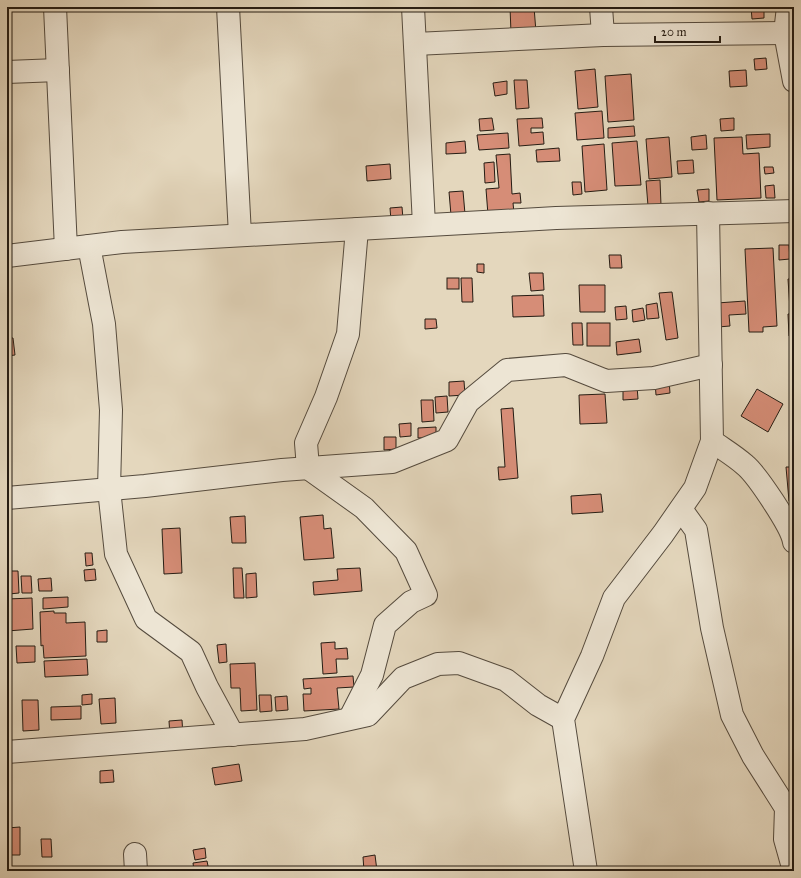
<svg xmlns="http://www.w3.org/2000/svg" width="801" height="878" viewBox="0 0 801 878" font-family="'IM FELL Great Primer',serif">
<style>
.building{fill:#d68d77;stroke:#251c13}
.lines{fill:none;stroke-linecap:round;stroke-linejoin:round}
.minor-casing{stroke:#554b3e;stroke-width:24}
.minor{stroke:#ede5d4;stroke-width:22}
</style>
<rect width="100%" height="100%" fill="#e4d7bd"/>
<filter id="stains"><feTurbulence type="fractalNoise" baseFrequency=".005" numOctaves="4"/><feColorMatrix values="0 0 0 0 .2 0 0 0 0 .09 0 0 0 0 .02 0 0 0 .5 -.17"/></filter>
<radialGradient id="worn" r=".72"><stop offset=".6" stop-color="#630" stop-opacity="0"/><stop offset="1" stop-color="#630" stop-opacity=".3"/></radialGradient>
<g class="building">
<path d="M471,7H484V10L471,11Z"/>
<path d="M510,7H534L536,32L511,33Z"/>
<path d="M751,7H764V18L752,19Z"/>
<path d="M766,58L767,69L755,70L754,59Z"/>
<path d="M595,69L598,107L578,109L575,71Z"/>
<path d="M746,70L747,86L730,87L729,71Z"/>
<path d="M631,74L634,120L608,122L605,76Z"/>
<path d="M514,80H527L529,108L516,109Z"/>
<path d="M507,81V94L495,96L493,83Z"/>
<path d="M602,111L604,138L577,140L575,113Z"/>
<path d="M492,118L494,130L480,131L479,119Z"/>
<path d="M542,118L543,128H531V133L543,132L544,144L519,146L517,119Z"/>
<path d="M734,118V130L721,131L720,119Z"/>
<path d="M634,126L635,136L608,138V128Z"/>
<path d="M508,133L509,148L479,150L477,135Z"/>
<path d="M770,134V147L747,149L746,135Z"/>
<path d="M706,135L707,149L692,150L691,137Z"/>
<path d="M669,137L672,177L649,179L646,139Z"/>
<path d="M742,137L743,154L759,153L761,198L717,200L714,138Z"/>
<path d="M465,141L466,153L446,154V143Z"/>
<path d="M637,141L641,185L615,186L612,143Z"/>
<path d="M604,144L607,190L585,192L582,146Z"/>
<path d="M559,148L560,161L537,162L536,150Z"/>
<path d="M510,154L512,194L520,193L521,203H513L514,213L488,215L486,189L499,188L496,155Z"/>
<path d="M693,160L694,173L678,174L677,161Z"/>
<path d="M494,162L495,182L485,183L484,163Z"/>
<path d="M390,164L391,179L367,181L366,166Z"/>
<path d="M764,167H773L774,173L765,174Z"/>
<path d="M660,180L661,205L648,206L646,181Z"/>
<path d="M572,182H581L582,194L573,195Z"/>
<path d="M774,185L775,198H766L765,186Z"/>
<path d="M709,189V201L699,202L697,190Z"/>
<path d="M463,191L465,214L451,215L449,192Z"/>
<path d="M402,207L403,219L391,221L390,208Z"/>
<path d="M779,245H789L790,259L779,260Z"/>
<path d="M773,248L777,326L763,327V332H749L745,249Z"/>
<path d="M609,255H621L622,268H610Z"/>
<path d="M477,264H484V273L477,272Z"/>
<path d="M529,273H543L544,290L531,291Z"/>
<rect x="447" y="278" width="12" height="11"/>
<path d="M461,278H472L473,302H462Z"/>
<path d="M788,279H794V309H790Z"/>
<path d="M579,285H605V312H580Z"/>
<path d="M672,292L678,338L666,340L659,293Z"/>
<path d="M543,295L544,316L513,317L512,296Z"/>
<path d="M745,301L746,314L729,315L730,326L718,327L717,303Z"/>
<path d="M657,303L659,318L647,319L646,305Z"/>
<path d="M626,306L627,319L616,320L615,307Z"/>
<path d="M643,308L645,320L633,322L632,310Z"/>
<path d="M788,314H794V336H789Z"/>
<path d="M425,319H436L437,328L425,329Z"/>
<path d="M572,323H582L583,345H573Z"/>
<rect x="587" y="323" width="23" height="23"/>
<path d="M7,338H13L15,355L7,356Z"/>
<path d="M639,339L641,352L617,355L616,342Z"/>
<path d="M669,380L670,393L656,395L655,382Z"/>
<path d="M464,381L465,395L449,396V382Z"/>
<path d="M637,386L638,399L623,400V387Z"/>
<path d="M757,389L783,404L768,432L741,416Z"/>
<path d="M605,394L607,423L580,424L579,395Z"/>
<path d="M447,396L448,412L436,413L435,397Z"/>
<path d="M421,400H433L434,421L422,422Z"/>
<path d="M513,408L518,478L499,480L498,467H505L501,409Z"/>
<path d="M411,423V436L400,437L399,424Z"/>
<path d="M436,427V437L418,438V428Z"/>
<path d="M384,437H396V449L384,450Z"/>
<path d="M786,467H794V500L789,501Z"/>
<path d="M601,494L603,512L572,514L571,496Z"/>
<path d="M323,515L324,529L331,528L334,558L304,560L300,517Z"/>
<path d="M245,516L246,543H232L230,517Z"/>
<path d="M180,528L182,573L164,574L162,529Z"/>
<path d="M85,553H92L93,565L86,566Z"/>
<path d="M233,568H242L244,598H234Z"/>
<path d="M360,568L362,591L314,595L313,582L338,580L337,569Z"/>
<path d="M95,569L96,580L85,581L84,570Z"/>
<path d="M7,571H18L19,593L9,594V599H7Z"/>
<path d="M256,573L257,597L246,598V574Z"/>
<path d="M21,576H31L32,593H22Z"/>
<path d="M51,578L52,591H39L38,579Z"/>
<path d="M68,597V607L43,609V598Z"/>
<path d="M32,598L33,629L7,631V599Z"/>
<path d="M54,611V613H66V623L85,622L86,656L44,658L43,645L41,646L40,612Z"/>
<path d="M107,630V642H97V631Z"/>
<path d="M335,642V649L347,648L348,659H336L337,673L323,674L321,643Z"/>
<path d="M226,644L227,662L219,663L217,645Z"/>
<path d="M16,646H35V662L17,663Z"/>
<path d="M87,659L88,675L45,677L44,661Z"/>
<path d="M255,663L257,710L241,711L240,688H231L230,664Z"/>
<path d="M353,676L354,687L337,688L339,709L304,711L303,694H311V688L304,689L303,679Z"/>
<path d="M92,694V704L82,705V695Z"/>
<path d="M259,695H271L272,711L260,712Z"/>
<path d="M287,696L288,710L276,711L275,697Z"/>
<path d="M115,698L116,723L101,724L99,699Z"/>
<path d="M22,700H38L39,730L23,731Z"/>
<path d="M81,706V719L51,720V707Z"/>
<path d="M182,720L183,736H170L169,721Z"/>
<path d="M239,764L242,781L215,785L212,768Z"/>
<path d="M113,770L114,782L100,783V771Z"/>
<path d="M20,827V855H7V828Z"/>
<path d="M41,839H51L52,857H42Z"/>
<path d="M205,848L206,858L195,860L193,850Z"/>
<path d="M375,855L377,871H364L363,857Z"/>
<path d="M207,861L209,871H194L193,863Z"/>
</g>
<g class="lines">
<g class="minor-casing">
<g id="minor">
<path d="M55,7L66,249"/>
<path d="M228,7L240,235"/>
<path d="M413,7L424,225"/>
<path d="M601,7L603,35"/>
<path d="M788,7L785,33L794,81"/>
<path d="M415,44L603,35L785,33"/>
<path d="M7,72L58,70"/>
<path d="M89,246L104,324L111,410L109,489L116,554L146,619L191,652L207,687L233,735"/>
<path d="M7,256L122,242L556,218L794,211"/>
<path d="M712,441C723,449 735,456 745,465C757,475 792,527 794,542"/>
<path d="M7,498L145,486L282,470L392,462L447,440L468,402L507,370L566,365L606,381L654,378L711,365"/>
<path d="M681,509L696,530L712,628L732,715L753,756L786,808L785,839L794,871"/>
<path d="M350,718L372,675L385,625L411,602L426,595L406,551L364,508L308,468L306,443L326,397L348,334L357,229"/>
<path d="M7,752L305,729L368,715L403,678L438,664L459,663L506,680L538,705L563,719"/>
<path d="M135,854L136,871"/>
<path d="M586,871L563,719L592,656L614,598L663,534L695,488L712,441L708,213"/>
</g>
</g>
<use href="#minor" class="minor"/>
</g>
<rect width="801" height="878" fill="none" stroke="#e4d7bd" stroke-width="24"/>
<rect x="8" y="8" width="785" height="862" fill="none" stroke="#251c13" stroke-width="2"/>
<rect x="12" y="12" width="777" height="854" fill="none" stroke="#251c13"/>
<path d="M655 36v6h65v-6" fill="none" stroke="#251c13" stroke-width="2"/>
<text x="661" y="36" font-size="12" fill="#251c13" stroke="#ede5d4" stroke-width="3" paint-order="stroke">20 m</text>
<rect width="100%" height="100%" filter="url(#stains)"/>
<rect width="100%" height="100%" fill="url(#worn)"/>
</svg>
